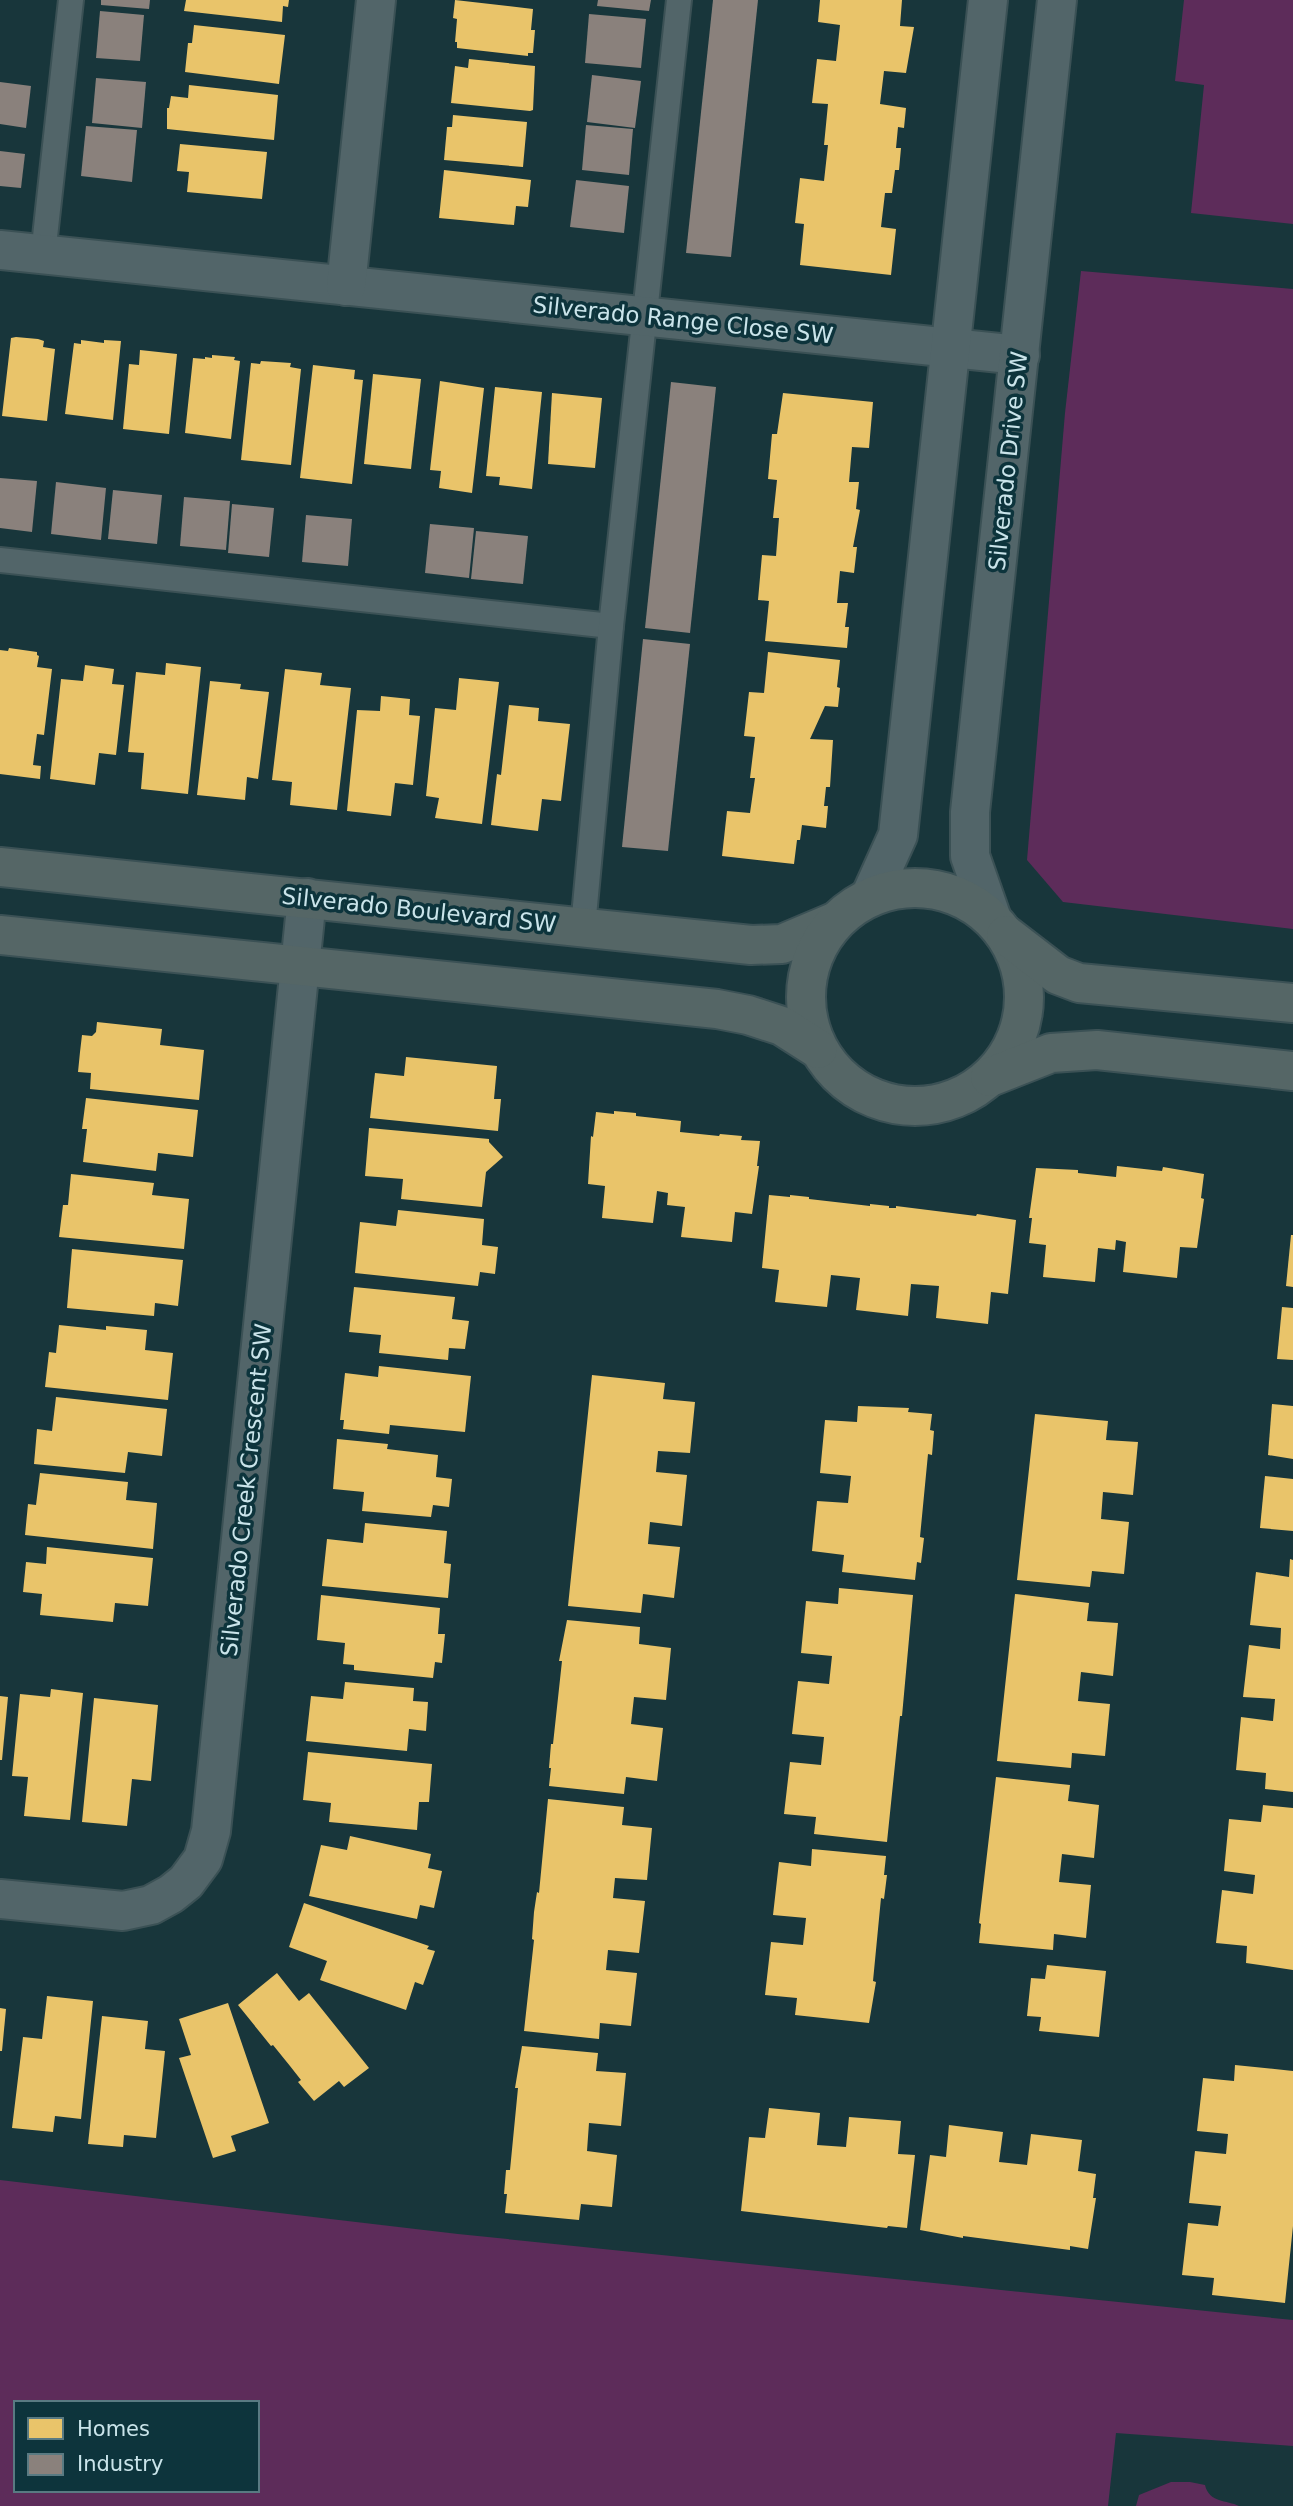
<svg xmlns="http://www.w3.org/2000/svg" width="1293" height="2506" viewBox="0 0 1293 2506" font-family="'DejaVu Sans',sans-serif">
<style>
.green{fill:#5d2c5a;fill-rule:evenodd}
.homes{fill:#e9c46a}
.industry{fill:#8a817c}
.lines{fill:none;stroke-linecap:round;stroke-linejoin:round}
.lane-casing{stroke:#3b5155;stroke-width:28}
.street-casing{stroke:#3b5155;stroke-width:42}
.secondary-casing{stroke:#3b5155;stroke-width:42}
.lane{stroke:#526569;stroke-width:24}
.street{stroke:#526569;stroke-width:38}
.secondary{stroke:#566;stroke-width:38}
.labels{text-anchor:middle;stroke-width:7;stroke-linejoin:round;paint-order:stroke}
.street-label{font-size:23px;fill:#cae4ea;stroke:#0d343c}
</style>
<rect width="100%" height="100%" fill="#18363b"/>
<g class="green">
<path d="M1184,0H1293V224L1191,213L1204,85L1175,81Z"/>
<path d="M1081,271L1293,289V929L1063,902L1027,860L1065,413Z"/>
<path d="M0,2180L458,2234L1293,2320V2446L1116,2433L1108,2506H0ZM16,2403H257V2490H16Z"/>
<path d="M1171,2482H1190L1205,2485C1209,2503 1227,2500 1239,2506H1136L1139,2495Z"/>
</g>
<g class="homes">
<path d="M186,0H289L288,7L283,6L282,22L184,11Z"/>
<path d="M455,0L533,9L531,30H535L533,53H528V56L457,48V42H455L457,19L453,18Z"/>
<path d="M820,0H902L900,26L914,27L906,73L884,71L880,104L906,108L904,128L898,127L896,148H901L899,170H895L892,193H885L881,227L896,229L891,275L800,265L804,224L795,223L800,178L824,181L828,145H824L828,104L812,103L817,59L836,61L840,25L818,22Z"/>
<path d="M194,25L285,35L279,84L185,72L188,43H192Z"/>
<path d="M469,59L535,66L533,110L530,111L451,103L455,66L468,68Z"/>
<path d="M189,85L278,95L274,140L167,129V108H169L171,96L188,98Z"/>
<path d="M453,115L527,122L523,167L444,160L447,127H452Z"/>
<path d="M180,144L267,152L262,199L187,192L189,172L177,171Z"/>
<path d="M444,170L531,180L528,207L516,206L514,225L439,218Z"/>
<path d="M16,337L38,339L44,341L43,347L55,349L47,421L2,416L11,338Z"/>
<path d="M81,340L104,343V340L121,341L113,420L65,414L74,343L81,344Z"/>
<path d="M140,350L177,354L169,434L123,429L129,364L139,365Z"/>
<path d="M212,355L235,357L234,360L240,361L231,439L185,433L193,358L205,359V357L212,358Z"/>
<path d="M261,361L291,363L290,367L301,369L291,465L241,460L251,363L260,364Z"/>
<path d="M313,365L355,370L354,379L363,380L352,484L300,478Z"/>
<path d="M373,374L421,379L411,469L364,464Z"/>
<path d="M440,381L484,388L472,493L439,488L441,471L430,470Z"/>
<path d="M495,387L542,392L532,489L499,485L500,477L486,476Z"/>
<path d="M552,393L602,398L595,468L548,464Z"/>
<path d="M783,393L873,402L869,448L852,447L849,482H859L856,509L860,510L853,547H857L854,573L840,571L837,603H848L845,627H849L847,648L765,641L769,601L758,600L762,555L776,556L779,518H773L777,480L768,479L772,434H777Z"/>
<path d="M9,648L37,652V655L39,656L37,667L52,669L44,735L37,734L33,765L41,766L40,779L0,774V650L8,651Z"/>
<path d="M768,652L840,660L837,687L840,688L838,707L825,706L810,739L833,740L830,787H826L824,806H828L826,828L802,825L800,840H797L794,864L722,856L727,811L750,813L755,778H750L755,737L744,736L749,692L764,693Z"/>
<path d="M166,663L201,667L188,794L141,789L144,753L128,752L136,672L165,675Z"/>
<path d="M85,665L114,669L112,684L124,685L116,755L99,753L95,785L50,779L61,679L83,681Z"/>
<path d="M285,669L322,673L320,685L351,688L337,810L290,805L292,782L272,780Z"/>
<path d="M459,678L499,682L482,824L435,818L439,798L426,796L435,708L456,710Z"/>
<path d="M210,681L241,684L240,689L269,692L258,779L247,777L245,800L197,795Z"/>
<path d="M381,696L410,699L409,715L420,716L413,785L395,783L391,816L347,811L357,710L380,711Z"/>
<path d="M509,705L539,708L538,721L570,724L561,801L542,799L538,831L491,825L497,774L501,775Z"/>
<path d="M97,1022L162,1029L160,1045L204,1050L199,1100L90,1089L91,1073L78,1072L80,1052L82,1035L92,1036L96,1032Z"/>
<path d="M406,1057L497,1066L494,1099H501L498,1131L370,1118L375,1073L404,1076Z"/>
<path d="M86,1098L198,1110L193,1157L158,1153L156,1171L83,1162L87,1129H82Z"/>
<path d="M614,1111L636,1113V1116L681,1121L680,1132L719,1136L720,1134L742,1136L741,1140L760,1141L757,1166H759L752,1214L735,1212L732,1242L681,1237L685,1207L667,1205L668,1193L657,1191L653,1223L602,1218L605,1186L588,1184L591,1136L593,1137L596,1112L614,1114Z"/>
<path d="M369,1128L489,1139V1142L503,1157L486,1172L482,1207L401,1199L403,1179L365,1176Z"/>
<path d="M1117,1166L1162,1171L1163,1167L1204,1174L1201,1198L1204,1199L1197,1248L1180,1247L1177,1278L1123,1272L1126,1242L1116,1240L1115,1250L1098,1248L1095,1282L1043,1277L1046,1245L1029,1243L1032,1218H1029L1036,1168L1078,1170V1173L1116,1177Z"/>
<path d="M71,1174L154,1183L152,1195L189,1199L184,1249L59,1237L63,1205H68Z"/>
<path d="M769,1195L790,1197V1195L809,1197V1199L870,1206V1204L889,1206V1208H896V1206L976,1216L977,1214L1016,1220L1008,1294L991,1292L988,1324L936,1318L939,1286L911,1284L908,1316L856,1310L860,1278L831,1275L827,1307L775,1302L779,1270L762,1268Z"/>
<path d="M398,1210L484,1219L482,1245L498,1247L495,1274L480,1272L478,1286L355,1273L360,1222L396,1226Z"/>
<path d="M1291,1235H1293V1287L1286,1286Z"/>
<path d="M72,1249L183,1260L178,1306L155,1303L154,1316L67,1308Z"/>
<path d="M354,1287L455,1297L452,1319L469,1321L465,1349L449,1348L448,1360L379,1353L381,1335L349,1332Z"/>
<path d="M1282,1307L1293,1308V1360L1277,1359Z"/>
<path d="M59,1325L106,1330V1326L147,1330L145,1350L173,1353L168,1400L45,1387L49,1352L56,1353Z"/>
<path d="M379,1366L471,1376L465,1432L390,1425L389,1434L343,1429L344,1420H340L345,1373L378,1377Z"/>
<path d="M592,1375L665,1383L663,1399L695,1402L690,1453L658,1451L656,1472L687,1475L682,1526L650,1522L648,1544L680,1547L674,1598L643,1594L641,1613L568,1606Z"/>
<path d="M56,1397L167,1409L162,1456L128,1452L125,1473L34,1464L37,1429L52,1431Z"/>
<path d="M1272,1404L1293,1406V1459L1268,1455Z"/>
<path d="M858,1406L909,1408L908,1412L932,1414L930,1430L934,1431L932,1455L928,1454L920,1537L924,1538L921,1563L917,1562L915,1580L842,1572L844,1555L812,1551L817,1501L848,1503L851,1476L820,1473L825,1420L857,1422Z"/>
<path d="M1035,1414L1108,1421L1106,1440L1138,1442L1133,1495L1103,1492L1101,1519L1129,1522L1124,1574L1092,1571L1090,1587L1017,1580Z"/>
<path d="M337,1439L388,1444L387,1449L438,1455L436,1477L452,1479L449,1507L433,1505L431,1517L362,1511L364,1492L333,1489Z"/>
<path d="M40,1473L128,1482L126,1500L157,1503L153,1549L25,1535L28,1504L36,1505Z"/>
<path d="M1265,1476L1293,1479V1531L1260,1528Z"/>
<path d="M365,1523L447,1531L444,1563L451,1564L448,1598L322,1586L327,1539L363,1543Z"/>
<path d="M47,1547L153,1558L148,1606L115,1603L113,1622L40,1615L42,1594L23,1592L26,1562L46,1564Z"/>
<path d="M1290,1559L1293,1560V1792L1265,1789L1266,1773L1236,1770L1241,1717L1273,1721L1275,1699L1243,1697L1249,1645L1280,1649L1281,1628L1250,1625L1256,1572L1289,1577Z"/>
<path d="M839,1588L913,1595L902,1716H900L887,1842L814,1834L816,1817L784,1814L790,1762L821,1765L824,1737L792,1734L798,1681L829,1684L832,1656L801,1653L806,1601L838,1604Z"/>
<path d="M1015,1594L1089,1603L1087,1621L1118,1623L1113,1676L1081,1672L1078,1701L1110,1704L1105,1756L1072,1753L1071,1768L997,1761Z"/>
<path d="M321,1595L440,1608L438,1634H445L442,1663L435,1662L433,1678L354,1670V1665L343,1664L345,1643L317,1640Z"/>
<path d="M567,1620L640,1627L639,1644L671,1648L666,1700L634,1697L631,1724L663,1728L657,1781L626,1777L624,1794L549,1786L551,1768H549L551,1744H553L562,1661H559Z"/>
<path d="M345,1682L414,1688L413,1701L428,1702L426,1731L409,1729L407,1751L306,1741L311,1696L343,1699Z"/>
<path d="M51,1689L83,1693L70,1820L24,1816L28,1777L12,1776L20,1694L50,1697Z"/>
<path d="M0,1696L8,1697L2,1760H0Z"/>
<path d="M94,1698L158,1705L151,1781L132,1779L127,1826L82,1822Z"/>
<path d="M308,1752L432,1764L429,1802H419L417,1830L329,1822L331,1803L303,1800Z"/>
<path d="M996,1777L1070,1785L1068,1801L1099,1805L1094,1858L1062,1854L1059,1882L1091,1885L1086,1938L1054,1934L1053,1950L979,1943L981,1924L979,1923Z"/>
<path d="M548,1799L624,1807L622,1825L652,1828L647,1880L615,1878L613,1898L645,1901L639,1953L608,1950L606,1970L637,1973L631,2026L600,2023L599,2039L524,2031L534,1940L532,1939L534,1912L537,1892L539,1893Z"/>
<path d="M1263,1805L1293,1808V1970L1246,1963L1247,1946L1216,1943L1222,1890L1253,1894L1255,1875L1224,1871L1229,1819L1261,1822Z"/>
<path d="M350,1836L431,1854L428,1868L442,1871L434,1908L420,1905L417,1919L309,1896L321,1845L347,1850Z"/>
<path d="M812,1849L886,1856L884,1875H887L884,1899L881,1898L873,1981L876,1982L869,2023L795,2015L797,1998L765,1995L771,1942L803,1945L806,1918L773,1915L779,1862L811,1866Z"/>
<path d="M304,1903L429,1946L427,1949L435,1951L423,1985L415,1982L406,2010L320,1980L327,1961L289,1947Z"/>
<path d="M1047,1965L1106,1971L1099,2037L1039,2031L1041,2017L1027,2016L1031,1978L1045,1979Z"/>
<path d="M277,1973L299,2001L309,1993L369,2068L344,2087L339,2081L314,2101L298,2082L301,2080L290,2066L273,2045L271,2046L238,2005Z"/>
<path d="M47,1996L93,2001L81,2119L55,2116L53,2132L12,2128L23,2037L42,2039Z"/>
<path d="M228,2003L269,2123L231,2136L236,2151L213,2158L179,2058L191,2055L179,2019Z"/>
<path d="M0,2008L6,2009L2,2051H0Z"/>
<path d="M102,2016L148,2021L145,2049L165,2051L156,2138L124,2135L123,2147L88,2144Z"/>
<path d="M522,2046L598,2053L596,2071L626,2073L621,2126L589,2123L587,2151L617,2155L612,2207L581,2204L579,2220L505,2213L507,2194H504L506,2170H510L518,2088H515Z"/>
<path d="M1235,2065L1293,2071V2226L1285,2303L1212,2295L1214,2278L1182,2275L1188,2223L1218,2226L1221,2206L1189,2203L1195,2151L1226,2154L1228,2134L1197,2131L1203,2078L1234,2081Z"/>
<path d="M769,2108L820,2113L817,2145L846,2147L849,2117L901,2121L898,2154L915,2155L907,2228L888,2226L887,2228L741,2211L749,2137L765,2138Z"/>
<path d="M949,2125L1003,2132L999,2162L1027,2165L1031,2134L1082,2140L1078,2171L1096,2174L1093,2198H1096L1088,2249L1070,2246V2250L963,2236V2238L920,2230L930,2155L946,2157Z"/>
</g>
<g class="industry">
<path d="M101,0H150L149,9L101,5Z"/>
<path d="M598,0H651L649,11L597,6Z"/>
<path d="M713,0H758L731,257L686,253Z"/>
<path d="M100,11L144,15L140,61L96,58Z"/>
<path d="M589,14L646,19L641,68L585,63Z"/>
<path d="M592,75L641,81L635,128L587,122Z"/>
<path d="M96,78L146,82L142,128L92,123Z"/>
<path d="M0,82L31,86L26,128L0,124Z"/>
<path d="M586,125L633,129L629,175L582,170Z"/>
<path d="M86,126L137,130L132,182L81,176Z"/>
<path d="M0,151L25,154L21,188L0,186Z"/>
<path d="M576,180L629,186L624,233L570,227Z"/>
<path d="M671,382L716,387L690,633L645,628Z"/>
<path d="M0,478L37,481L32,532L0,528Z"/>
<path d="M56,482L106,488L101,540L51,534Z"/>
<path d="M113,490L162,495L157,544L108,539Z"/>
<path d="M184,497L230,501L226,550L180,546Z"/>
<path d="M232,504L274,508L269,557L228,553Z"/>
<path d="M306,515L352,519L348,566L302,562Z"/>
<path d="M430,524L474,528L469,578L425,573Z"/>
<path d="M476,531L528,536L523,584L471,579Z"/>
<path d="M643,639L690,644L668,851L622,847Z"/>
</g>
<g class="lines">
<g class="lane-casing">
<g id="lane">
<path d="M43,255L71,0"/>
<path d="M0,560L611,626"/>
<path d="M583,927L611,626L679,0"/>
</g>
</g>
<g class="street-casing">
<g id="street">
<path d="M0,250L1020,355"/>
<path d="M346,286L376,0"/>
<path d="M870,897L898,835L988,0"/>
<path d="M992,919L970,856V812L1057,0"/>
<path d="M0,1899L123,1911L151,1905L171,1894L186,1882L203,1859L211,1831L307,898"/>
</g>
</g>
<g class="secondary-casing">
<g id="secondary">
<path d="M0,867L751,945L782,944L834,922"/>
<circle cx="915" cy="997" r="109"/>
<path d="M0,935L717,1009L748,1015L782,1026L818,1049"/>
<path d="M1006,935L1058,975L1079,983L1293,1003"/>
<path d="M990,1077L1051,1053L1097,1050L1293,1071"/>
</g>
</g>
<use href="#lane" class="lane"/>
<use href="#street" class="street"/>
<use href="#secondary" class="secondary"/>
</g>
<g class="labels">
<g class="street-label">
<text transform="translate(683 320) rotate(6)" y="8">Silverado Range Close SW</text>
<text transform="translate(1008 461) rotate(-84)" y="8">Silverado Drive SW</text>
<text transform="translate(419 910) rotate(6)" y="8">Silverado Boulevard SW</text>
<text transform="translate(246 1490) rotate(-84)" y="8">Silverado Creek Crescent SW</text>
</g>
</g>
<rect x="14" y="2401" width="245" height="91" fill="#0d343c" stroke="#597a82" stroke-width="2"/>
<rect x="28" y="2418" width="35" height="21" fill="#e9c46a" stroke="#597a82" stroke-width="2"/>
<text x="77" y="2436" font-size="21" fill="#cae4ea">Homes</text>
<rect x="28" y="2454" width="35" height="21" fill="#8a817c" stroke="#597a82" stroke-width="2"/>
<text x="77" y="2471" font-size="21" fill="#cae4ea">Industry</text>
</svg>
